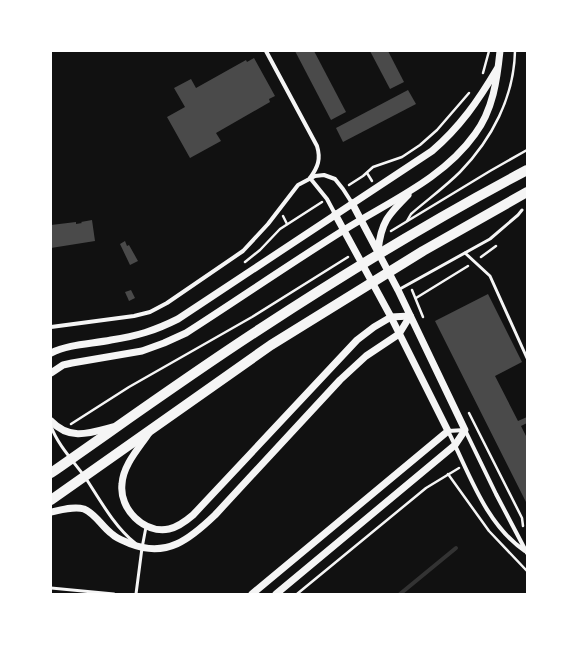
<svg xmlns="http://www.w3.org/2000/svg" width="578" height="645" viewBox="0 0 578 645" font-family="Inter,sans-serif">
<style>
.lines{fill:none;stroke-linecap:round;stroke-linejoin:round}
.stream{stroke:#333;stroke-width:4}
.building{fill:#4a4a4a}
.path{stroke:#f5f5f5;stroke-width:2.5}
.service{stroke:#f5f5f5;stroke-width:3}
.minor{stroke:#f5f5f5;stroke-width:4}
.tertiary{stroke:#f5f5f5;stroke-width:7}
.primary{stroke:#f5f5f5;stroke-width:10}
</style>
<rect width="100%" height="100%" fill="#111"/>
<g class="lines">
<path class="stream" d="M400,594L456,548"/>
</g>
<g class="building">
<path d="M295,51H314L346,112L331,120Z"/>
<path d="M370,51H388L404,82L390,89Z"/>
<path d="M254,58L275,96L269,99L270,102L216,133L221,141L190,158L167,117L185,107L174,88L191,79L196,88L246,60L247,62Z"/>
<path d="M408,90L416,104L343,142L336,128Z"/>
<path d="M92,220L95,241L51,248V225L76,222V224L82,223L81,222Z"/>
<path d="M125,241L127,246L129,245L138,261L130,265L120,244Z"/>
<path d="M131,290L135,298L129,301L125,292Z"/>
<path d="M488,294L522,362L495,376L518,421L527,417V423L521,426L527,438V504L435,321Z"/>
</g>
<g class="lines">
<g class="path">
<path d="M483,73L489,51"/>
<path d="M367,173L372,181"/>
<path d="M349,185L363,176L373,167L402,157L420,145L437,130L469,93"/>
<path d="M283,216L287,224"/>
<path d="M407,221L411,214C427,200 445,187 460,172C492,139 514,97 515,51"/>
<path d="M391,231L490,171L527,150"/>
<path d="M481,257L496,246"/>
<path d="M245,262L260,250L280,229L322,202"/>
<path d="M412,290L423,317"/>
<path d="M416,298L468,266"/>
<path d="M469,413L522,518L523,526"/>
<path d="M71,424L129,387L252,317L348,257"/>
<path d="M448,474L489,531L527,571"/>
<path d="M297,594L426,488L459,468"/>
</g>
<g class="service">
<path d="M465,253L490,276L527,358"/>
<path d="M398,290L490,239L518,215L522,210"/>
<path d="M51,426C57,444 74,462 85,477C100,500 114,526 135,543"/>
<path d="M51,588L114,594"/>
<path d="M136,594L142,548L146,527"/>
</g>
<g class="minor">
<path d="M266,51L317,146C321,159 318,167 310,178"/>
<path d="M310,178L327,199L335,214"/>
<path d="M51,327L134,316L150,312L167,303L243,251L268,224L298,185L315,176L324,175L335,179L343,189L352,203"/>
<path d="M525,551C485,524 469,472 448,431L465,430L496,494L527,553"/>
</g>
<g class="tertiary">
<path d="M378,251C381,222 388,215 408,195"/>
<path d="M51,353C69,344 91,344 111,340C137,336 154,331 178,319L432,151C460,127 478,101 497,69"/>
<path d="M51,373L63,365L72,363L142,351L164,343L186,333C239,299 291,263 344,230C390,201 443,179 475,134C493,110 497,80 500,51"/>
<path d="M51,421C70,441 90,433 113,427"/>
<path d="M149,433C139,448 123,465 122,484C119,509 144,534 169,529C178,527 186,521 193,515L357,340L374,327L391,317L410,316"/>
<path d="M51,512C61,510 74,506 84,509C96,514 102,527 112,534C117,539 125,541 131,544C167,558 190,539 215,515L340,380L366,356L399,334L410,316"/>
<path d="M252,594L448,431L391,317L335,214"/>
<path d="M276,594L455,445L465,430L398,290L352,203"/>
</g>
<g class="primary">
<path d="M51,473C120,425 189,375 260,329C347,272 436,218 527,170"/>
<path d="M51,500L271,345L423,251L527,192"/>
</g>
</g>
<rect width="578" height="645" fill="none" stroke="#ffffff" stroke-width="104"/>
</svg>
